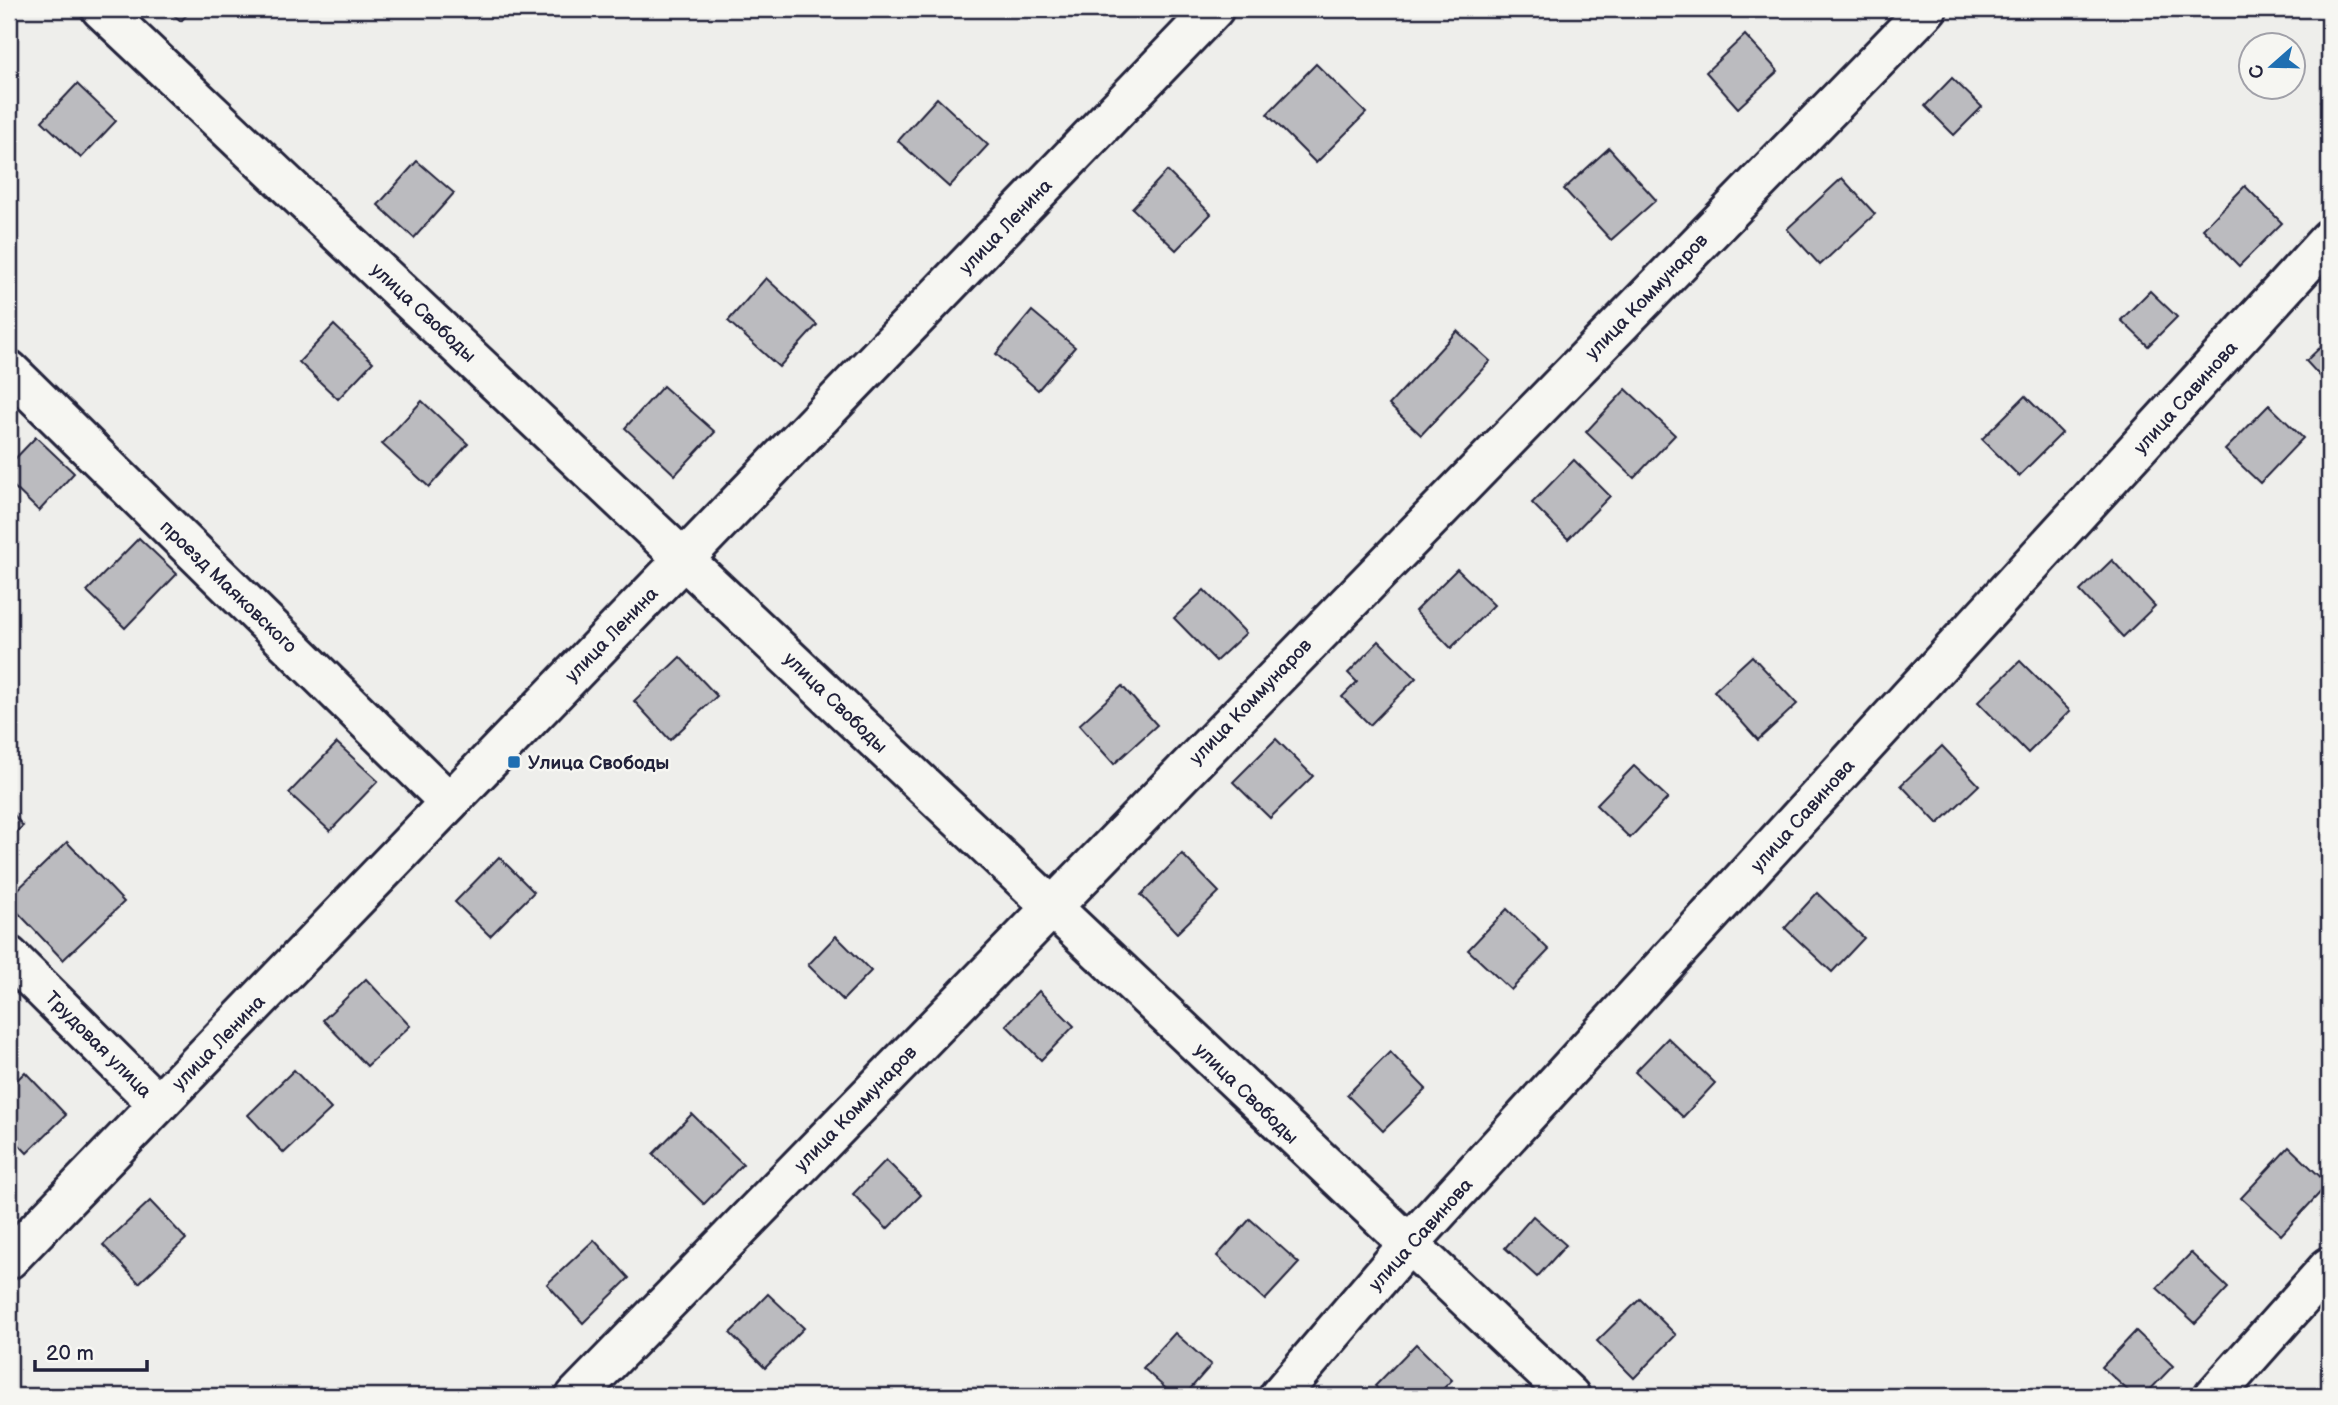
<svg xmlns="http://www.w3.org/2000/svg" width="2338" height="1405" viewBox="0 0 2338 1405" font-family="'Balsamiq Sans',sans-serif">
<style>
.building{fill:#bbbbbf;stroke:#22223b;stroke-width:2}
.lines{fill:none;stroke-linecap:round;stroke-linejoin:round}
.minor-casing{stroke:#22223b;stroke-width:44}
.tertiary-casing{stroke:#22223b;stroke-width:44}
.minor{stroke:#f6f6f2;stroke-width:38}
.tertiary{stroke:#f6f6f2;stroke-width:38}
.poi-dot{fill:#1f6fb2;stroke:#f6f6f2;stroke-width:2.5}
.labels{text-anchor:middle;stroke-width:5;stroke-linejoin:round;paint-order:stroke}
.street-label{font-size:19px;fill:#22223b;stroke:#f6f6f2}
.poi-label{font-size:19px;font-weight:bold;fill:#22223b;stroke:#f6f6f2;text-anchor:start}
</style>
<rect width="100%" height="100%" fill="#eeeeeb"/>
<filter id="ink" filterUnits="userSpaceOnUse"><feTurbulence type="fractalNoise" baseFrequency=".0143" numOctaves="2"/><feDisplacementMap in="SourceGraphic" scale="14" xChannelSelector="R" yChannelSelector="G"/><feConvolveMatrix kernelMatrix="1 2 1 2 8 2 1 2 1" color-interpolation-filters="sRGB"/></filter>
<g filter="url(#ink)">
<g class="building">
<path d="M167,9H192L181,21Z"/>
<path d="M1745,35L1778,71L1738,108L1706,72Z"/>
<path d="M1316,64L1366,113L1316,163L1267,114Z"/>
<path d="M1952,78L1982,107L1954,135L1925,106Z"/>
<path d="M77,84L116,121L81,158L42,121Z"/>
<path d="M2329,92V108L2321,101Z"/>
<path d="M937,98L988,145L949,187L898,141Z"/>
<path d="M1609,148L1656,200L1611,240L1564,189Z"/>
<path d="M417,161L454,193L414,238L378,205Z"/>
<path d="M1167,171L1211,214L1176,250L1132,208Z"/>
<path d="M1842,178L1875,214L1820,265L1787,229Z"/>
<path d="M2245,186L2282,223L2239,266L2203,229Z"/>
<path d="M766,278L817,325L779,367L728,321Z"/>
<path d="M2150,291L2177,317L2148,346L2121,320Z"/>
<path d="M1032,311L1075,347L1038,390L996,354Z"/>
<path d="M334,325L373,362L338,399L299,362Z"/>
<path d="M1457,331L1490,361L1421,435L1389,405Z"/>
<path d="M2329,339V386L2306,361Z"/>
<path d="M663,386L715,432L675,475L625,428Z"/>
<path d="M1626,389L1675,435L1634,478L1586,432Z"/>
<path d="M2025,396L2062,433L2019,476L1982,439Z"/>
<path d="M422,401L468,444L429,487L382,444Z"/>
<path d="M2269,405L2303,438L2260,483L2225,450Z"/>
<path d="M36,437L74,473L39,511L9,482V465Z"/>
<path d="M1574,460L1610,496L1568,539L1532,503Z"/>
<path d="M139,538L177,574L125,628L87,591Z"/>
<path d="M2112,560L2155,606L2123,637L2080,591Z"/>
<path d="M1457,569L1494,605L1451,648L1415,611Z"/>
<path d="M1204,590L1246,633L1216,661L1174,618Z"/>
<path d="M1379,641L1416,678L1370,725L1342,697L1357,682L1348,673Z"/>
<path d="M1752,656L1797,704L1758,740L1714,691Z"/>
<path d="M680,657L717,696L670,740L634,701Z"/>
<path d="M2020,661L2070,711L2028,753L1978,702Z"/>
<path d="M1122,686L1157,725L1114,764L1079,725Z"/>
<path d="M1276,739L1313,776L1270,818L1233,782Z"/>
<path d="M337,743L378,781L330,831L289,793Z"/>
<path d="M1942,746L1979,785L1938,824L1901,785Z"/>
<path d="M1634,766L1668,798L1630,838L1596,805Z"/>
<path d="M9,809L23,826L9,838Z"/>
<path d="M67,842L124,902L63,960L9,903V898Z"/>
<path d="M1182,854L1219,892L1177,933L1141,895Z"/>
<path d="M499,857L534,892L490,936L455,902Z"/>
<path d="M1817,893L1864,938L1832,972L1785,928Z"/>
<path d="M1507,909L1549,950L1511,990L1468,950Z"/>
<path d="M836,936L871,971L843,1000L808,965Z"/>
<path d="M366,979L410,1026L367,1066L323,1020Z"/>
<path d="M1039,991L1074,1026L1041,1060L1006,1025Z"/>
<path d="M1668,1038L1715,1083L1683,1117L1635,1072Z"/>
<path d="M1390,1052L1426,1089L1383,1131L1347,1095Z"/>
<path d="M294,1070L331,1109L284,1153L248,1115Z"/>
<path d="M25,1072L66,1115L27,1153L9,1134V1088Z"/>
<path d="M692,1114L743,1164L704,1204L653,1154Z"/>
<path d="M2289,1147L2328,1184L2281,1235L2241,1198Z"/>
<path d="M886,1160L921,1195L887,1229L853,1194Z"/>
<path d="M150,1201L186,1239L139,1283L103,1245Z"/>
<path d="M1533,1216L1566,1245L1537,1277L1505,1248Z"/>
<path d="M1250,1219L1299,1263L1265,1300L1217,1256Z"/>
<path d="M594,1240L629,1278L583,1323L547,1284Z"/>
<path d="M2191,1253L2228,1288L2195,1323L2157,1288Z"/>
<path d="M768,1294L804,1328L765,1368L730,1333Z"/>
<path d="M1640,1299L1676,1335L1634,1378L1597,1341Z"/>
<path d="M2136,1331L2173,1366L2144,1396H2134L2102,1367Z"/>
<path d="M1175,1333L1211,1365L1184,1396H1174L1143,1368Z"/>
<path d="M1416,1344L1452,1380L1436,1396H1386L1375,1386Z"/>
</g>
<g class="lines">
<g class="minor-casing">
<g id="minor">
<path d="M101,9L1570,1396"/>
<path d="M9,370L449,802"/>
<path d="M9,956L158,1104"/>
<path d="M576,1396L1927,9"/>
<path d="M1279,1396L1407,1246L2329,239"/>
<path d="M2214,1396L2329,1267"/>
</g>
</g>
<g class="tertiary-casing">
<path id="tertiary" d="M9,1259L1214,9"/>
</g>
<use href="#minor" class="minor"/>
<use href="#tertiary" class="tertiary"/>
</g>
</g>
<rect class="poi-dot" x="507" y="755" width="14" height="14" rx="3.5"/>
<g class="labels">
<g class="street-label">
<text transform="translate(1005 226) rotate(-46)" y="7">улица Ленина</text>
<text transform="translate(1646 296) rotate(-46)" y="7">улица Коммунаров</text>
<text transform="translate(424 312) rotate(43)" y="7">улица Свободы</text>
<text transform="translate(2185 397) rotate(-48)" y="7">улица Савинова</text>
<text transform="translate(229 586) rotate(44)" y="7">проезд Маяковского</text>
<text transform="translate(611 634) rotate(-46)" y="7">улица Ленина</text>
<text transform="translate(1250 701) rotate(-46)" y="7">улица Коммунаров</text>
<text transform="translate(836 702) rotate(44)" y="7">улица Свободы</text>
<text transform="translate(1802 815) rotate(-48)" y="7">улица Савинова</text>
<text transform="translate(218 1042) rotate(-46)" y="7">улица Ленина</text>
<text transform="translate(99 1044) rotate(45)" y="7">Трудовая улица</text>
<text transform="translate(1247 1093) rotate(44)" y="7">улица Свободы</text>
<text transform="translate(855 1108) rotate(-46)" y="7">улица Коммунаров</text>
<text transform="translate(1420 1234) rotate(-48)" y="7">улица Савинова</text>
</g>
<g class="poi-label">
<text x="528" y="769">Улица Свободы</text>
</g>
</g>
<rect width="2338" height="1405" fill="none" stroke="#f6f6f2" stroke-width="35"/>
<rect x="18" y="18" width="2303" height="1370" fill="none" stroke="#22223b" stroke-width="2.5" filter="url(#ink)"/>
<g transform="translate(2272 66) rotate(250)"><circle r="33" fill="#f6f6f2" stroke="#a1a1a9" stroke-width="2"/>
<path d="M0-5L12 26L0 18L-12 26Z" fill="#1f6fb2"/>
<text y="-10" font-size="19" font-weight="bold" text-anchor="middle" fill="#22223b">С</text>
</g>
<path d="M35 1360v10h112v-10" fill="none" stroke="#22223b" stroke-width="3.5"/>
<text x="46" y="1360" font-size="21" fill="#22223b" stroke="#f6f6f2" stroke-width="5" paint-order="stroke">20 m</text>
</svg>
